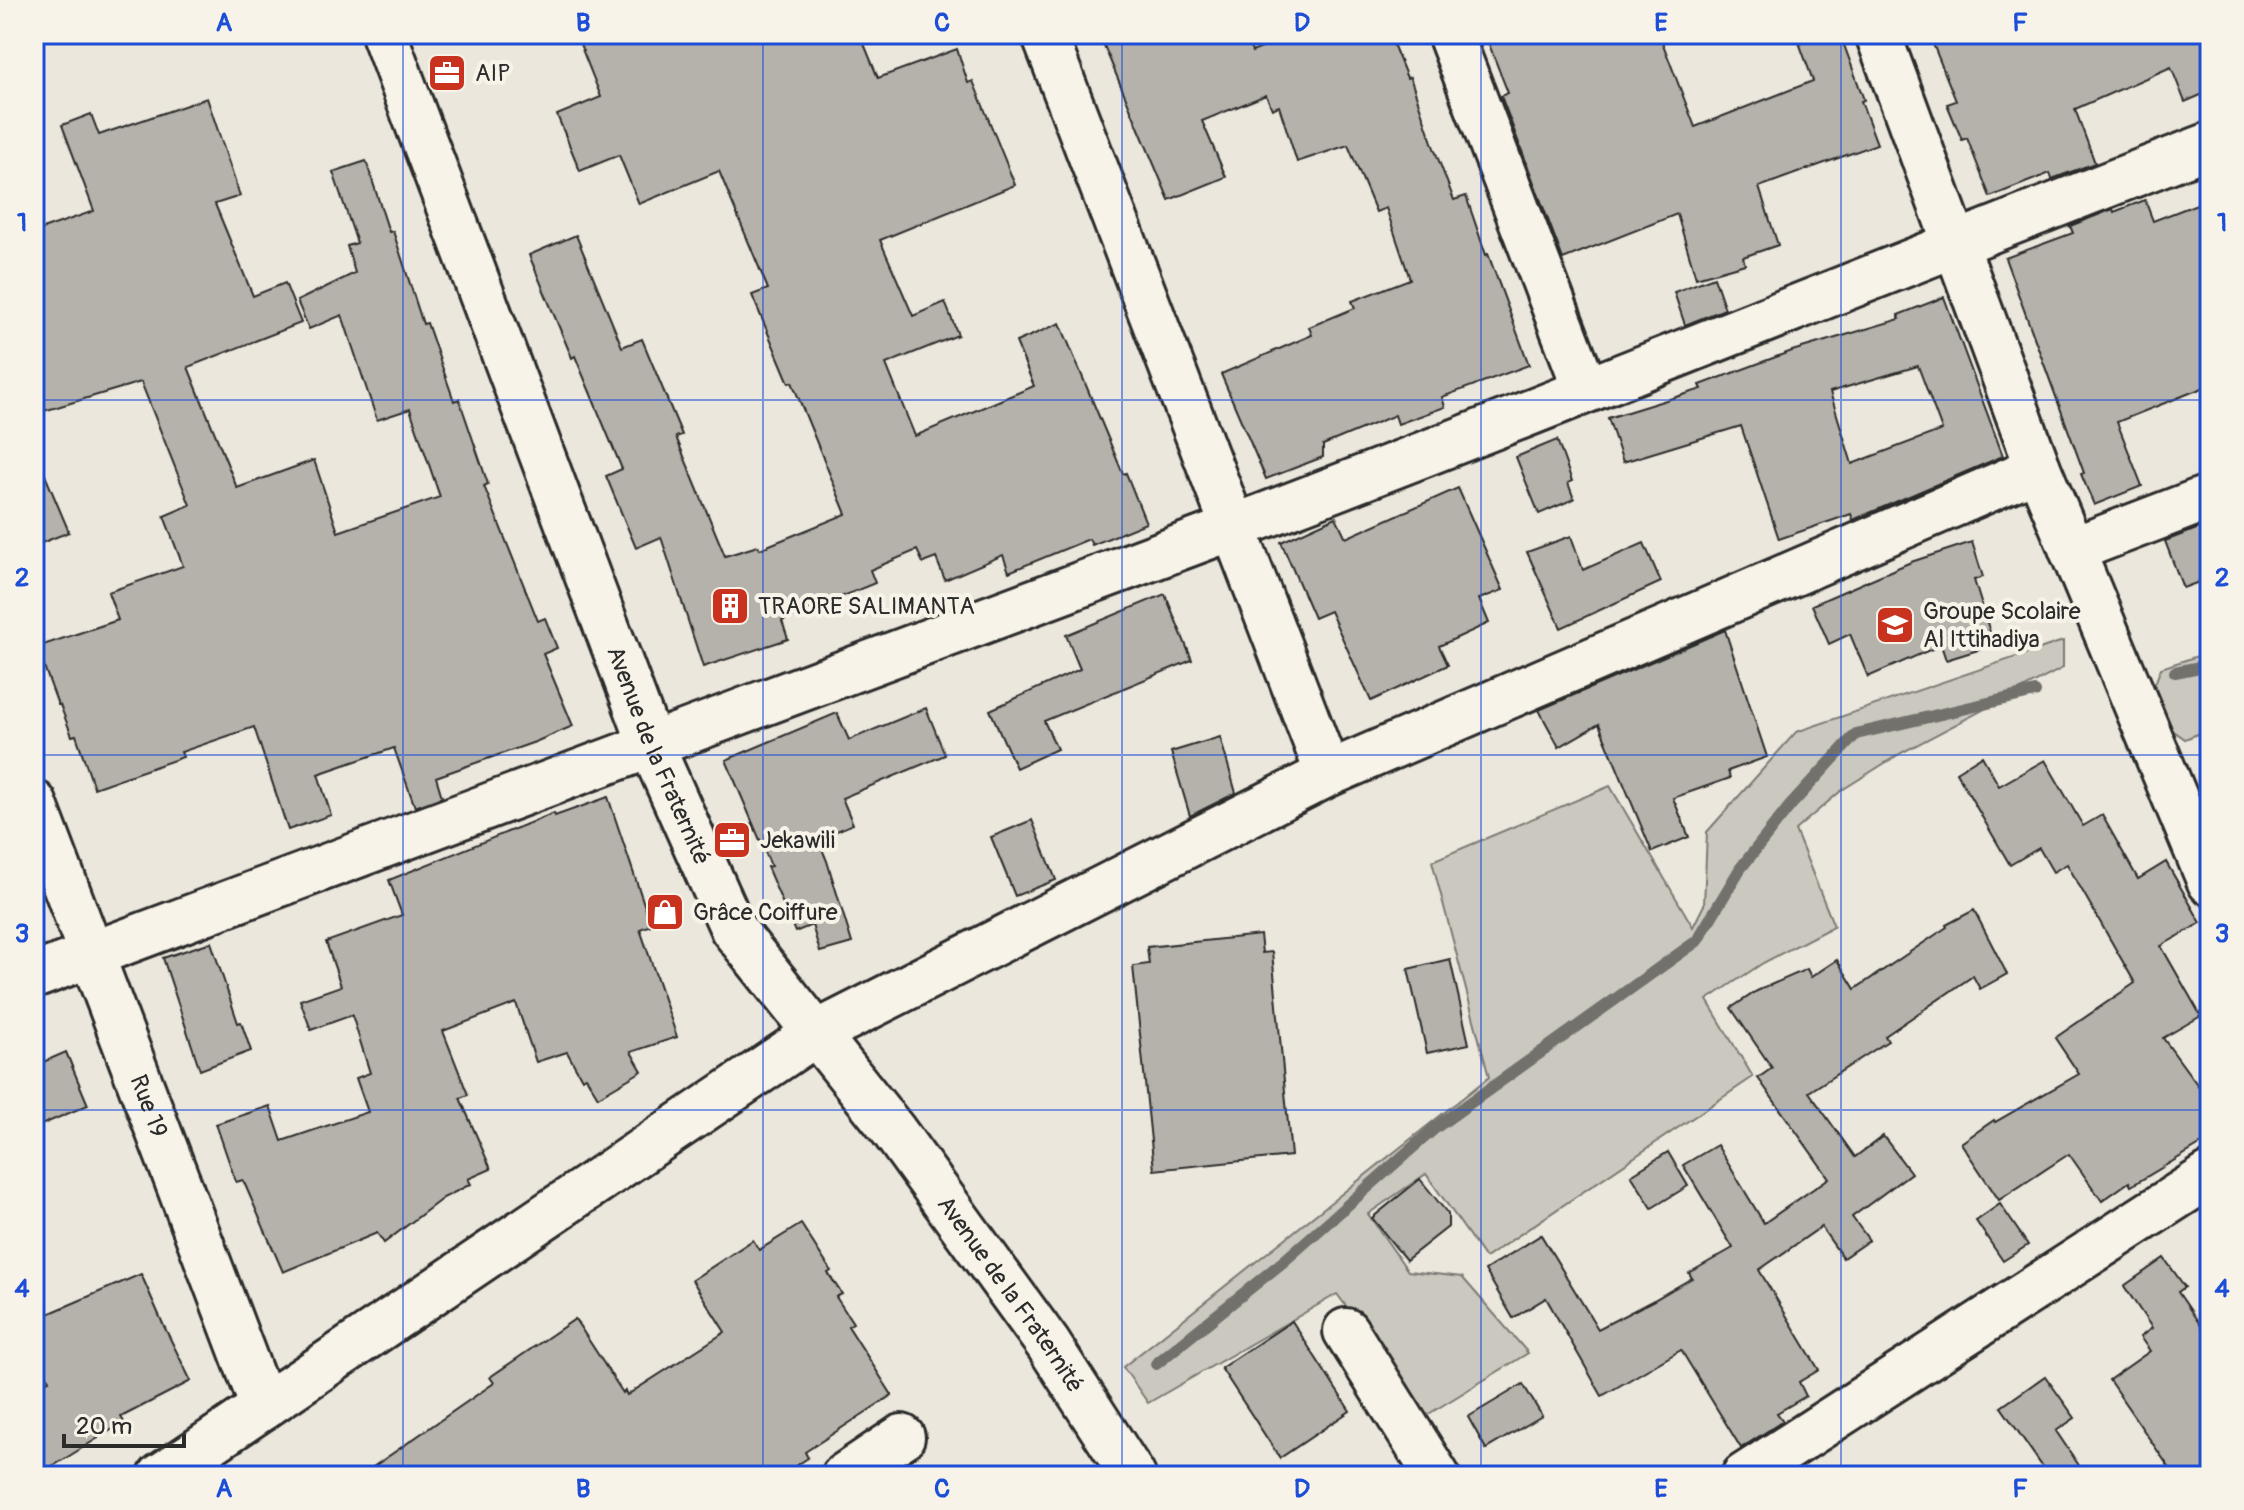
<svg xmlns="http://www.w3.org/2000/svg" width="2244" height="1510" viewBox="0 0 2244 1510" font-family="Pangolin,sans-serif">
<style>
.green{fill:#cbc8bf;stroke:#7b7a75;stroke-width:2}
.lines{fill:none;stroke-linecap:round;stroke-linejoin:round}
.stream{stroke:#72716c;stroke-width:12}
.building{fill:#b5b2ab;stroke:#2b2b2b;stroke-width:2;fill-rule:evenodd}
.minor-casing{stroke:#2b2b2b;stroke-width:50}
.major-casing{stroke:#2b2b2b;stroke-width:50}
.minor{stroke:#f7f3e8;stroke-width:44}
.major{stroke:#f7f3e8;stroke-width:44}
.grid{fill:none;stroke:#1d4ed8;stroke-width:2;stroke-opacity:0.55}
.labels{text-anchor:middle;stroke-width:8;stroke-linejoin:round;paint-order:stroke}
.poi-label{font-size:24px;fill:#2b2b2b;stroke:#f7f3e8;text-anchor:start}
.street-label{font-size:24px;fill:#2b2b2b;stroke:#f7f3e8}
.neatline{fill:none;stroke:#1d4ed8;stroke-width:3}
.grid-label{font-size:26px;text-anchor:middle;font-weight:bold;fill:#1d4ed8}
</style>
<rect width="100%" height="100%" fill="#ebe7dd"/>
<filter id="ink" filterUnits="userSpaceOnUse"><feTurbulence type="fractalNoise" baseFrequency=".0125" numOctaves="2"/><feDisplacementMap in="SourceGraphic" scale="16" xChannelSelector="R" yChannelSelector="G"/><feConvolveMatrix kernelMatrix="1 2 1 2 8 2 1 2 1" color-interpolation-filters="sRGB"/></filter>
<g filter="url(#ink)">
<g class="green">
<path d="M2063,641V668L1901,753L1842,790L1795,830L1834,926L1763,963L1707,1000L1753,1077L1485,1258L1426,1174L1368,1214L1408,1271L1462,1277L1528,1353L1427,1415L1337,1294L1148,1403L1123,1367L1489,1077L1432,861L1610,786L1693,927L1704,905L1707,832L1796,732Z"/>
<path d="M2210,652V729L2185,739L2167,726L2153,689L2161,668Z"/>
</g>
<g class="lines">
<g class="stream">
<path d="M2175,672L2210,665"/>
<path d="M1156,1364L1284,1261L1435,1128L1697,941L1740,869L1790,806L1856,734L2035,692"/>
</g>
</g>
<g class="building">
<path d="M576,34H860L878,78L957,49L968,83L973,81L1015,185L880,240L913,316L945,302L958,335L886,364L915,436L1034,386L1016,342L1060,323L1123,474L1126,473L1146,523L1092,545L1089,539L1009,572L1003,555L945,580L936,558L923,563L917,550L870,570L875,583L782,621L788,639L703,667L661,537L636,548L606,476L622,469L575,356L572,358L529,255L576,235L622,347L642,339L682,435L676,437L725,556L758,546L760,549L846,514L792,382L789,383L752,295L768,289L719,171L639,204L619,155L580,171L557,115L601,97Z"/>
<path d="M1099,34H1244L1252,52L1297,34H1389L1407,78L1410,77L1434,148L1454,200L1466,196L1486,255L1488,254L1529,365L1442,397L1445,407L1398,424L1395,415L1323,445V457L1266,479L1221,374L1312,335L1309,327L1355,308L1352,301L1410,279L1386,208L1376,212L1348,145L1297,162L1279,106L1272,109L1266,95L1202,121L1226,177L1169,200Z"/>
<path d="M1485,34H1659L1695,127L1813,81L1796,34H1840L1864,100L1861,101L1877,144L1759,187L1778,245L1743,257L1745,264L1696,278L1677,214L1563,259L1501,96L1508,93Z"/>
<path d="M1929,34H2210V91L2185,102L2171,67L2075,109L2095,163L2052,179L2050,173L1990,197L1967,138L1962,140L1947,104L1956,101Z"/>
<path d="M207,98L240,196L215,204L253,296L285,283L301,323L188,367L237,488L314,460L338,532L440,497L410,409L377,420L342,315L309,329L297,301L355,273L347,246L357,243L333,172L366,161L389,232L393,231L423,324L427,323L454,401L459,399L488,484L484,486L538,621L545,618L557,648L543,654L573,726L535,742L436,777L442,797L415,807L394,748L318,774L331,815L288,830L254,727L181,752L183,757L94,788L76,735L72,736L60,705H58L37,647L118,620L108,592L183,566L164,516L190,505L141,382L34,414V232L94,211L62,125L91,114L99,135Z"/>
<path d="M2210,199V385L2117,422L2142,486L2094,505L2081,474L2084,473L2005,258L2073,233L2070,226L2113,209L2114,212L2145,200L2153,221Z"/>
<path d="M1714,277L1725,309L1685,325L1674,292Z"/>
<path d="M1944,297L2003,456L1853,520L1851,514L1779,539L1741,426L1623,462L1608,418L1702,389L1700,385L1792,351L1900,319L1898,315ZM1918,366L1942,430L1852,464L1830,392Z"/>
<path d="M1557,440L1572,481L1568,483L1574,499L1539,514L1516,457Z"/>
<path d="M34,449L69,532L34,546Z"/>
<path d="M1458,488L1503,590L1479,599L1489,623L1439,646L1448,665L1371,701L1330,611L1314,618L1281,542L1336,517L1346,538Z"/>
<path d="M2210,524V578L2183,588L2165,541Z"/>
<path d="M1571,536L1583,570L1644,543L1661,582L1561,628L1527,552Z"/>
<path d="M1972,542L1983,577L1974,580L1994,645L1946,660L1941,645L1868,677L1850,634L1829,644L1812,605L1911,562Z"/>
<path d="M1165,594L1192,660L1044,721L1057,749L1016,768L990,710L1080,669L1066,635Z"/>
<path d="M1725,630L1767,757L1728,771L1730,778L1673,798L1689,837L1652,852L1599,724L1559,747L1539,710Z"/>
<path d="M926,708L945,755L842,798L853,824L818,839L827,861L852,943L820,952L812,925L795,932L767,867L771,866L726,760L837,713L849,740Z"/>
<path d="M1220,737L1236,793L1190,816L1171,752Z"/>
<path d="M1982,756L1999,786L2045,760L2083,826L2102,815L2138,879L2166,862L2201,923L2161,946L2201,1016L2163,1038L2210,1102V1139L2131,1186L2129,1182L2102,1201L2069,1154L1999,1200L1961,1143L1994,1120L1995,1122L2079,1074L2055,1038L2135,983L2067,864L2053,872L2039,848L2010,865L1956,772Z"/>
<path d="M608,797L651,925L640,929L677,1037L631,1052L642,1071L598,1097L586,1077L582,1079L567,1052L536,1062L516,1003L443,1031L468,1095L460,1098L491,1169L468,1179L471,1184L443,1198L384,1243L377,1233L283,1272L243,1180L236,1182L216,1124L270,1106L282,1141L368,1112L356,1078L370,1073L352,1015L311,1030L300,1000L341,986L326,942L402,915L389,880L554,813L555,816Z"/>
<path d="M1032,820L1056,880L1015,896L991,837Z"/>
<path d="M1974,910L2007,974L1980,989L1973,976L1885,1036L1888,1041L1809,1092L1855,1157L1883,1136L1911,1173L1852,1217L1869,1240L1843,1258L1821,1227L1759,1270L1819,1370L1799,1382L1806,1396L1777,1413L1783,1421L1741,1448L1681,1350L1602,1396L1546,1298L1513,1318L1485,1270L1541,1235L1598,1329L1654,1300L1692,1278L1689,1273L1733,1248L1683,1165L1717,1145L1764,1223L1829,1178L1758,1078L1772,1068L1731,1008L1757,991L1807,969L1811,977L1837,960L1855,989L1947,927L1946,925Z"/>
<path d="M1260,935L1262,953L1272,952L1291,1156L1154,1170L1133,966L1149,964L1147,947Z"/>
<path d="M211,942L238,1023L241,1022L251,1051L200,1070L163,958Z"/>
<path d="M1450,959L1469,1044L1427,1053L1408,969Z"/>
<path d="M66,1052L88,1105L34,1128V1066Z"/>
<path d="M1668,1152L1688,1186L1652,1208L1631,1175Z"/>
<path d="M1420,1179L1448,1214V1227L1406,1260L1372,1218Z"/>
<path d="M2000,1204L2028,1245L2003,1261L1976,1221Z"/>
<path d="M801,1224L831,1271L828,1273L842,1294L836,1297L853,1323L848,1326L892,1395L805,1452L808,1458L780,1476H360L494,1383L490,1377L575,1319L623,1393L625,1391L627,1395L725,1332L692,1280L753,1240L759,1250Z"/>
<path d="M2164,1258L2185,1287L2178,1292L2210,1339V1476H2175L2109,1380L2150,1351L2140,1337L2152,1328L2124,1286Z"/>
<path d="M141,1274L163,1324L191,1381L121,1417L124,1422L37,1476H34V1386L49,1380L34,1345V1320Z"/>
<path d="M1292,1321L1350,1411L1280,1458L1221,1368Z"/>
<path d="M2045,1376L2075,1418L2056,1431L2086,1476H2049L2001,1407Z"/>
<path d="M1523,1384L1542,1416L1486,1449L1468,1417Z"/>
</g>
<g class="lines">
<g class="minor-casing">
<g id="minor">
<path d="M1044,34L1328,774"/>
<path d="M1450,34L1586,390"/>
<path d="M1878,34L2038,468L2210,882"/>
<path d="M2072,550L2210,497"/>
<path id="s1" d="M34,803L263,1407"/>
<path d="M34,976C432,827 831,680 1229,529C1558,405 1882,271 2210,145"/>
<path d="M1346,1331L1437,1476"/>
<path d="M161,1476L815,1034L1328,774L2038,468"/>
<path d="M844,1476L902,1437"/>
<path d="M1744,1476L2210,1175"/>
</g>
</g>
<g class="major-casing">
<g id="major">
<path id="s2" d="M384,34L651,745L733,929L893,1130L1048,1344L1133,1476"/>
</g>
</g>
<use href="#minor" class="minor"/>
<use href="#major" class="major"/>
</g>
</g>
<path class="grid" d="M403,34V1476M763,34V1476M1122,34V1476M1481,34V1476M1841,34V1476M34,400H2210M34,755H2210M34,1110H2210"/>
<defs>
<g id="office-square" transform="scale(2)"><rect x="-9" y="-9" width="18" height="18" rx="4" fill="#c8321e" stroke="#f7f3e8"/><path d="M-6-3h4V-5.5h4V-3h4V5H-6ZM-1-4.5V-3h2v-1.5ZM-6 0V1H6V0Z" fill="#fff"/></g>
<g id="building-square" transform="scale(2)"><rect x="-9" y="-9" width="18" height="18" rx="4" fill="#c8321e" stroke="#f7f3e8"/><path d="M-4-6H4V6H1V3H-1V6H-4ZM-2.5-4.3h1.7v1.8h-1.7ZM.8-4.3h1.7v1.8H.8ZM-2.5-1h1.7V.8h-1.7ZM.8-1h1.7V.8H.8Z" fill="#fff"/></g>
<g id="school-square" transform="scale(2)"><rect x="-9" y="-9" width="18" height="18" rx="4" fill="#c8321e" stroke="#f7f3e8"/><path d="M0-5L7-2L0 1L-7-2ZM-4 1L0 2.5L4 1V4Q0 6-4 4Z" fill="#fff"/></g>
<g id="shop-square" transform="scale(2)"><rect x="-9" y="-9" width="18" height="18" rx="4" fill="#c8321e" stroke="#f7f3e8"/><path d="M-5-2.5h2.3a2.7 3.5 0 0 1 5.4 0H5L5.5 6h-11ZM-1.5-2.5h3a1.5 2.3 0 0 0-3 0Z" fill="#fff"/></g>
</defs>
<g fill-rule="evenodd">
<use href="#office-square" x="447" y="73"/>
<use href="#building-square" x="730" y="606"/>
<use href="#school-square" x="1895" y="625"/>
<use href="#office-square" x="732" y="840"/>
<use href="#shop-square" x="665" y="912"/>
</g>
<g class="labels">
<g class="poi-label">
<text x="475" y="81">AIP</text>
<text x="758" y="614">TRAORE SALIMANTA</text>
<text x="1923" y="619">Groupe Scolaire<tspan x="1923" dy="28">Al Ittihadiya</tspan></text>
<text x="760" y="848">Jekawili</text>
<text x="693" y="920">Grâce Coiffure</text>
</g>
<g class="street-label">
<text dy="8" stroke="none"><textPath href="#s2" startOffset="772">Avenue de la Fraternité</textPath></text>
<text dy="8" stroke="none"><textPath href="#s1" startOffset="324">Rue 19</textPath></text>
<text dy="8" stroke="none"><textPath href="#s2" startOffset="1420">Avenue de la Fraternité</textPath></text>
</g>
</g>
<rect width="2244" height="1510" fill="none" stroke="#f7f3e8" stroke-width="88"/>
<path d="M64 1434v12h120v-12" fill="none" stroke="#2b2b2b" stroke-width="4"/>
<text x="76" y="1434" font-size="24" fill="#2b2b2b" stroke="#f7f3e8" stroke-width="6" paint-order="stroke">20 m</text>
<rect x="44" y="44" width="2156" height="1422" class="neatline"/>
<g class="grid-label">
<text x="224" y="31">A</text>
<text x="583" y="31">B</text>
<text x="942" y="31">C</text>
<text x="1302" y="31">D</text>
<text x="1661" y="31">E</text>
<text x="2020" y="31">F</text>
<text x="22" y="231">1</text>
<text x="2222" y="231">1</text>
<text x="22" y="586">2</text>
<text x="2222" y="586">2</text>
<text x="22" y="942">3</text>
<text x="2222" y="942">3</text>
<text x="22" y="1297">4</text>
<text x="2222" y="1297">4</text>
<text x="224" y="1497">A</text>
<text x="583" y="1497">B</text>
<text x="942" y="1497">C</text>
<text x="1302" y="1497">D</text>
<text x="1661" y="1497">E</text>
<text x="2020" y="1497">F</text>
</g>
</svg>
